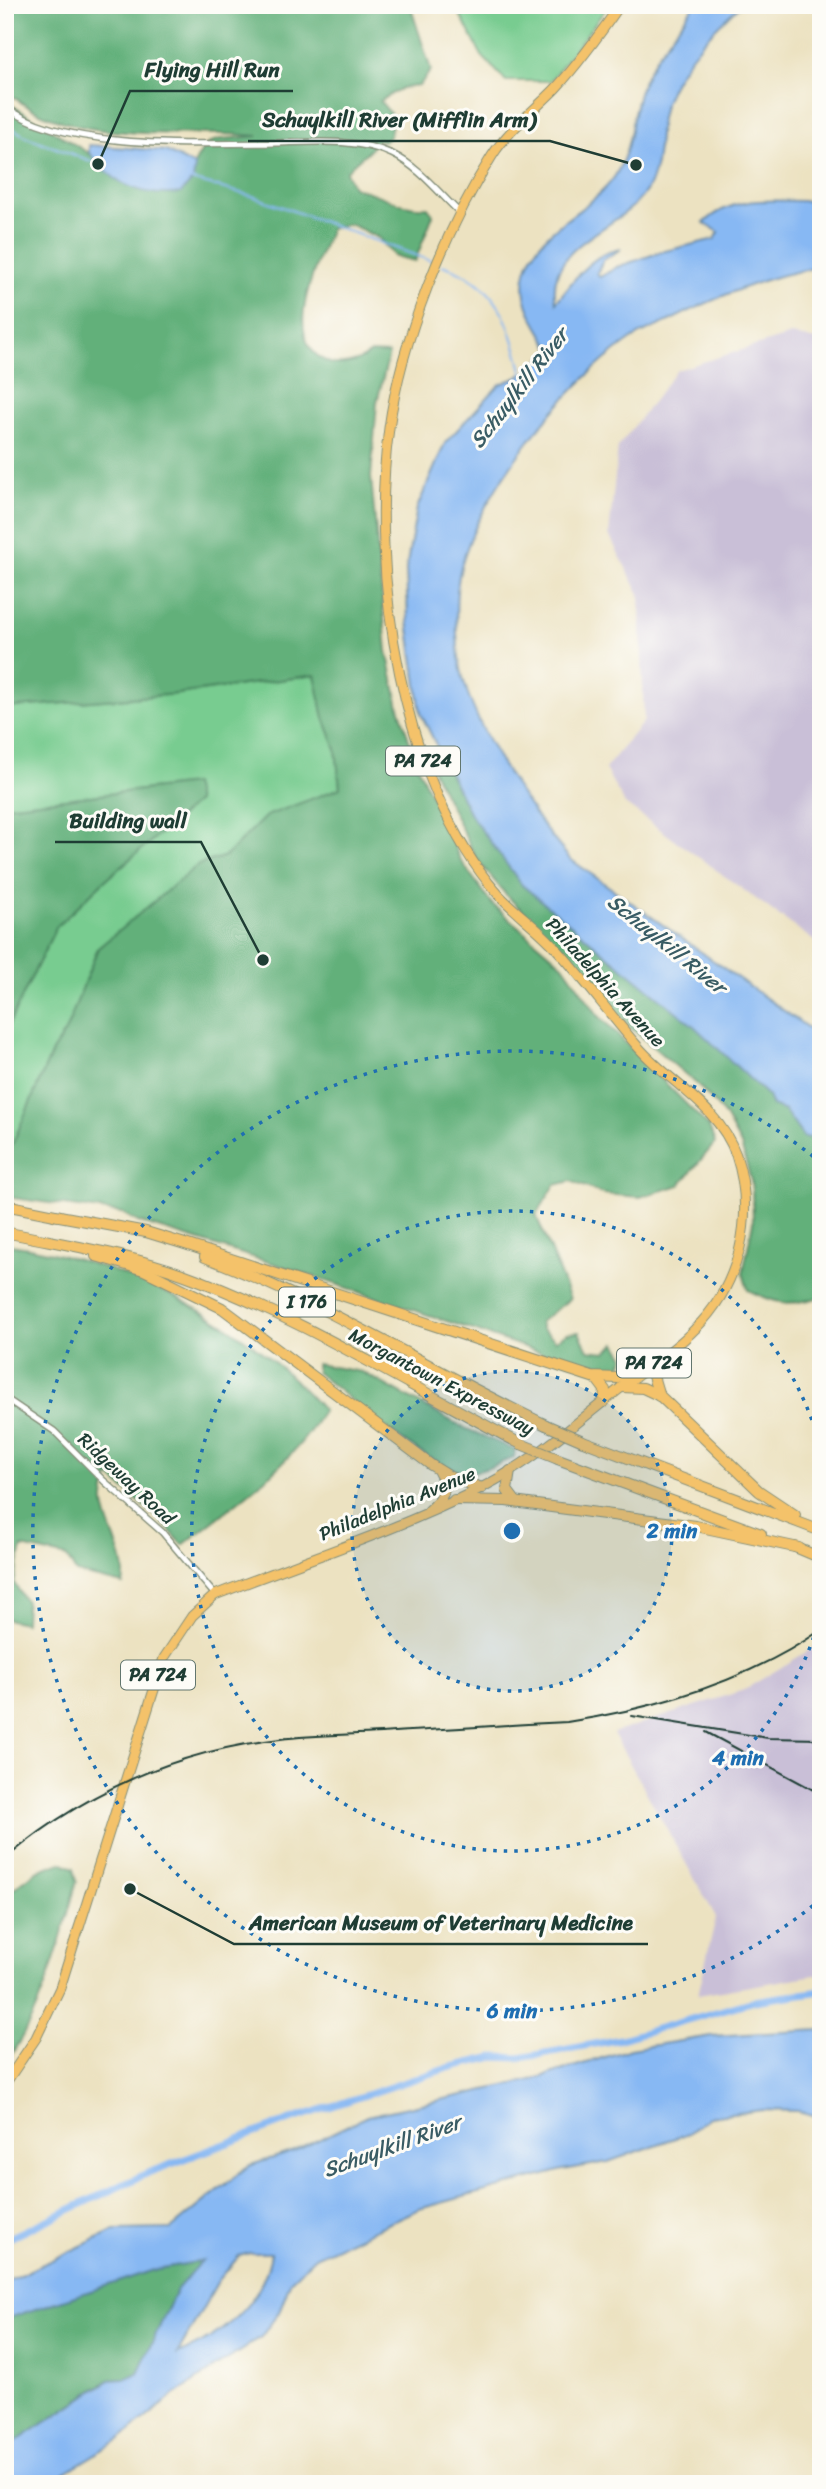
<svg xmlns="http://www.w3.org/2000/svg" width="826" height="2489" viewBox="0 0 826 2489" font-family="Sriracha,sans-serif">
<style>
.industrial{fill:#c9bfd7}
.green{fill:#78cc90;stroke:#4c8462;stroke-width:2}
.forest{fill:#62b07a;stroke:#407657;stroke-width:2}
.water{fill:#87b8f3;stroke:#537a94;stroke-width:2;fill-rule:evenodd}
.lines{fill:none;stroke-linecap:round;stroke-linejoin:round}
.stream{stroke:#87b8f3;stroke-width:2}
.canal{stroke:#87b8f3;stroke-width:7}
.minor-casing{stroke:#86907a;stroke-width:8}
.primary-casing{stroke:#86907a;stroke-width:11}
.motorway-casing{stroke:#86907a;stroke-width:12}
.minor{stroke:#fff;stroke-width:5}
.primary{stroke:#f4c26a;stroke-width:9}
.motorway{stroke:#f4c26a;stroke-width:10}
.rail{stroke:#1f3d34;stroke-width:2}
.motorway-bridge-casing{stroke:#86907a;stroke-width:12;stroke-linecap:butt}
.motorway-bridge{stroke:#f4c26a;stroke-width:10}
.ring{fill:none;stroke:#1f6fb2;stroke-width:3.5;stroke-dasharray:3.5 7}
.labels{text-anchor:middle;stroke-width:6;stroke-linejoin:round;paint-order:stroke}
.shield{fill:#fdfcf7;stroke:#62766e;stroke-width:2}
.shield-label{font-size:18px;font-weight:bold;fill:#1f3d34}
.street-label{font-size:19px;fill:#1f3d34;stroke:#fdfcf7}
.water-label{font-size:21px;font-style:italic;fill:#395c64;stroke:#fdfcf7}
.centre{fill:#1f6fb2;stroke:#fdfcf7;stroke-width:3.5}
.ring-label{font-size:21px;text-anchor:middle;font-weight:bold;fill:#1f6fb2;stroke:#fdfcf7;stroke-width:6;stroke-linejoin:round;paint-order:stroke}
.leader{fill:none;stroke:#1f3d34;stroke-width:2.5}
.callout-dot{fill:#1f3d34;stroke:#fdfcf7;stroke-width:2.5}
.callout-label{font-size:21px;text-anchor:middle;font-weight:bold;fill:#1f3d34;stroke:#fdfcf7;stroke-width:6;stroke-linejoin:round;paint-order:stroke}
</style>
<rect width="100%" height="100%" fill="#fdfcf7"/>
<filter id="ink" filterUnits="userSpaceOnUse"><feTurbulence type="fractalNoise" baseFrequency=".0143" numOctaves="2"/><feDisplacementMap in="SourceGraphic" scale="14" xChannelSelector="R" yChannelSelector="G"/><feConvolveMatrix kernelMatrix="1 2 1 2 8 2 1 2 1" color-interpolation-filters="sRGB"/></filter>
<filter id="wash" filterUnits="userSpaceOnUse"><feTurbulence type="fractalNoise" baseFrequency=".00686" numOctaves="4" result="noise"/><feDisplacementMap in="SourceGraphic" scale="28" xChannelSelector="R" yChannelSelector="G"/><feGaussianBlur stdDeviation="1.57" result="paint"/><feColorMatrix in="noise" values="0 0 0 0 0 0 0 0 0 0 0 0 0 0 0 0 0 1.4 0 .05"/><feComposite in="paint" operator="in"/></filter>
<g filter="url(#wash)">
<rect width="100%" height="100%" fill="#ece2c1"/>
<g class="industrial">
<path d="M791,335L821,341V946L625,804L605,769L644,721L640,595L609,535L618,447L677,370Z"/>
<path d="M821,1643V1974L698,1995L716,1917L613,1733L744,1690Z"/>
</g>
<g class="green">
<path d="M461,5H609L550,81H506L482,56L457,9Z"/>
<path d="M5,461C17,478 16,514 5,532Z"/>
<path d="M316,675L324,718L336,749L340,789L266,816L226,856L201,864L98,948L66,1030L52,1052L13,1143L5,1153V1032L56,927L103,882L197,802L192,784L5,806V708L178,694Z"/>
</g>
<g class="forest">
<path d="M5,5H410L431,70L419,86L402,88L380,101L393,117L390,136L384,141L378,139C370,153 356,159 346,172L353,187C378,193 404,210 428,207L433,215L415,261L394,256L379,238L350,224L331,228C317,264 277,343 330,363C343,367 361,361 371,353L389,354L377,402L371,477L387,651L399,707L416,763L461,861L492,904L563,965L598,1015L709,1127L715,1143L680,1185L640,1197L603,1194L571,1181L555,1185L536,1215L570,1299L540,1322L542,1329L556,1340L567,1333L579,1332L588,1350L606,1352L616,1343L625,1357L620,1367L606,1371L587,1368L288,1268L138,1222L122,1213L5,1197V1153L13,1143L52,1052L66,1030L98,948L198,865L226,856L266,816L340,788L336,749L324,718L315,675L178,694L5,708V532C16,514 17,479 5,461V101L103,162L185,182C211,130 206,142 258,136C176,127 72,150 5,90Z"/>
<path d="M444,763L470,814L522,885L696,1027L768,1096L772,1106L785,1111L804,1138L821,1137V1297C789,1306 778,1305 748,1290L743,1273L753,1222L752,1184L741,1145L724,1114L698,1085L631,1028L565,951L507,896L477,860L431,767Z"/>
<path d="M193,784L197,802L103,882L56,927L5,1032V806Z"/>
<path d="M5,1244C126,1262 243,1318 323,1410C296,1463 229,1508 183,1545L160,1520L109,1476C107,1484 103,1495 104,1504C107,1531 129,1558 123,1584L76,1573L67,1557L22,1547L14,1583L26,1602L25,1623L5,1619Z"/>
<path d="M316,1364L362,1372L460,1426L515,1450L514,1457C500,1463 483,1472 468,1472C428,1470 349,1397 316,1372Z"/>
<path d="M61,1862L74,1868L77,1881C59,1945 44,2009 5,2064V1895L37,1871Z"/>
<path d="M203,2261L177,2289L138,2373L124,2379L109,2380L5,2449V2319L157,2269Z"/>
</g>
<g class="water">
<path d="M694,5H741C709,32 669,75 661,118C657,142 660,168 646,191C622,230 544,242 556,302C574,281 590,253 621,249L603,260L597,273L600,277L617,267L661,252L715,239L719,232L704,223C737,191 781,203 821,201V267C767,275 715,298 667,322C654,328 640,333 629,341C565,385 480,491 461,567C454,593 456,629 459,657C466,719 529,812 570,859L811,1030L821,1042V1137L804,1138L785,1111L772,1106L768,1096L695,1027L522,885L470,814L421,714L408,621L406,569L417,508L445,443L499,385L528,372L551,349C537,324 518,302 526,272C537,226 590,213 615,176C634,145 629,117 642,85C653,56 677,31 694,5Z"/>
<path d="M89,145L166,151L195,166L193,180L181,193C142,198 111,183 89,152Z"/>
<path d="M821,2030V2117L798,2111L762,2110L709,2117L689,2133L608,2162L563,2170L419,2209L315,2257L291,2280L279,2312L261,2337L173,2396L120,2439L46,2484H5V2449L110,2380L124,2379L138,2373L177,2289L202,2261L157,2269L5,2319V2282L115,2230L171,2229L248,2166L295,2151L367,2116L531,2080L631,2049L711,2036ZM250,2253H271C264,2301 221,2338 177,2354L218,2281L239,2256Z"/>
</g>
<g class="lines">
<g class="stream">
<path d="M5,124L27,137L99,164"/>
<path d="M191,180L252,196L434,262"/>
<path d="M442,265C499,283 509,321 523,374"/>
</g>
<path class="canal" d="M5,2240L150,2172L290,2120L448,2068L494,2057L520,2058L621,2039L754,2001L821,1991"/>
</g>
</g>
<g filter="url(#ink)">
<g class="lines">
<g class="minor-casing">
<g id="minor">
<path d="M5,106C60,151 206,144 276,143C313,142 357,138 392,154C418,166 439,193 460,213"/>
<path d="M5,1398L54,1431L104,1481L162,1532L215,1595"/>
</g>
</g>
<g class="primary-casing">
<path id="primary" d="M5,2084L36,2038L60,1988L164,1658L192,1616L215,1595C302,1561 393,1532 477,1490C526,1466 571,1428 613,1394C640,1372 671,1354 695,1329C740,1285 756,1215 736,1155C719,1107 671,1084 639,1048C609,1014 583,977 552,944C535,926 515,912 498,894C401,785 369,570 389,428C401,341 445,230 492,156C509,129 535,110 556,88C580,62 600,34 620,5"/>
</g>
<g class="motorway-casing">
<g id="motorway">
<path d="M5,1205L60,1216"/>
<path d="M54,1215L146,1232L185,1244L592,1377L618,1378L645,1370"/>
<path d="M5,1232C66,1245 127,1254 185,1275C303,1318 410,1387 521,1444"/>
<path d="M96,1256L144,1270L222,1308L431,1465L452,1478L482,1488"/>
<path d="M205,1257C324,1302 432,1371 546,1425"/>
<path d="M655,1362L653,1376L659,1396"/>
<path d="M596,1378L605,1390L604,1402"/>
<path d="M622,1387L643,1388L660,1396L759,1491L795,1515"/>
<path d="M583,1441L821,1531"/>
<path d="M558,1459L761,1534"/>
<path d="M510,1471L507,1490L516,1502"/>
<path d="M454,1500L506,1501L696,1526L799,1548"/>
<path d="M429,1511C442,1499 450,1489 439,1472"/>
<path d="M795,1547L821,1558"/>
</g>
</g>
<use href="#minor" class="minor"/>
<use href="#primary" class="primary"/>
<use href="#motorway" class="motorway"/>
<g class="rail">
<path d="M632,1716L768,1738L821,1739"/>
<path d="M706,1732L821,1794"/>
<path d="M5,1859C84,1792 177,1751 280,1739C313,1735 347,1735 381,1733C443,1729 505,1725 567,1722C657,1708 746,1682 821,1630"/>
</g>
<g class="motorway-bridge-casing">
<g id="motorway-bridge">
<path d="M546,1425L583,1441"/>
<path d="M521,1444L558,1459"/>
</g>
</g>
<use href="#motorway-bridge" class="motorway-bridge"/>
</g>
</g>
<circle cx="512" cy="1531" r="160" fill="#1f6fb2" fill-opacity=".12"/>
<g class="ring">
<circle cx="512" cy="1531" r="160"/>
<path d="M820 1617A320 320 0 1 1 820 1445"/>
<path d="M821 1899A480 480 0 1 1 821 1163"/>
</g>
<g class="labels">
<g class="shield">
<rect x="386" y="746.5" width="74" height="29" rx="5"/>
<rect x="279" y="1287.5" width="56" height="29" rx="5"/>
<rect x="617" y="1348.5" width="74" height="29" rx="5"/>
<rect x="121" y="1660.5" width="74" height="29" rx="5"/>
</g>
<g class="shield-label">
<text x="423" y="767">PA 724</text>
<text x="307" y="1308">I 176</text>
<text x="654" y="1369">PA 724</text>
<text x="158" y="1681">PA 724</text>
</g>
<g class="street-label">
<text transform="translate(606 982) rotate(48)" y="7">Philadelphia Avenue</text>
<text transform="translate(442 1381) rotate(28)" y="7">Morgantown Expressway</text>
<text transform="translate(127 1478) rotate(43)" y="7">Ridgeway Road</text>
<text transform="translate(397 1503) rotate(-22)" y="7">Philadelphia Avenue</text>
</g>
<g class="water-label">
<text transform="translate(519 388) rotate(-52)" y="7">Schuylkill River</text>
<text transform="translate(667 944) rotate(39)" y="7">Schuylkill River</text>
<text transform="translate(392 2146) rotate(-20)" y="7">Schuylkill River</text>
</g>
</g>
<circle cx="512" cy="1531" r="10" class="centre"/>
<g class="ring-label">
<text x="672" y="1538">2 min</text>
<text x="738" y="1765">4 min</text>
<text x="512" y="2018">6 min</text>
</g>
<path class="leader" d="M98 164L130 91H293M636 165L550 141H248M263 960L201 842H55M130 1889L234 1944H648"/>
<g class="callout-dot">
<circle cx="98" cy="164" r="7"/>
<circle cx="636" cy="165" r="7"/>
<circle cx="263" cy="960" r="7"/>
<circle cx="130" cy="1889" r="7"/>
</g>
<g class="callout-label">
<text x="212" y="77">Flying Hill Run</text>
<text x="399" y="127">Schuylkill River (Mifflin Arm)</text>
<text x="128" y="828">Building wall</text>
<text x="441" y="1930">American Museum of Veterinary Medicine</text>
</g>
<rect width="826" height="2489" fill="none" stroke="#fdfcf7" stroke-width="28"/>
</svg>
